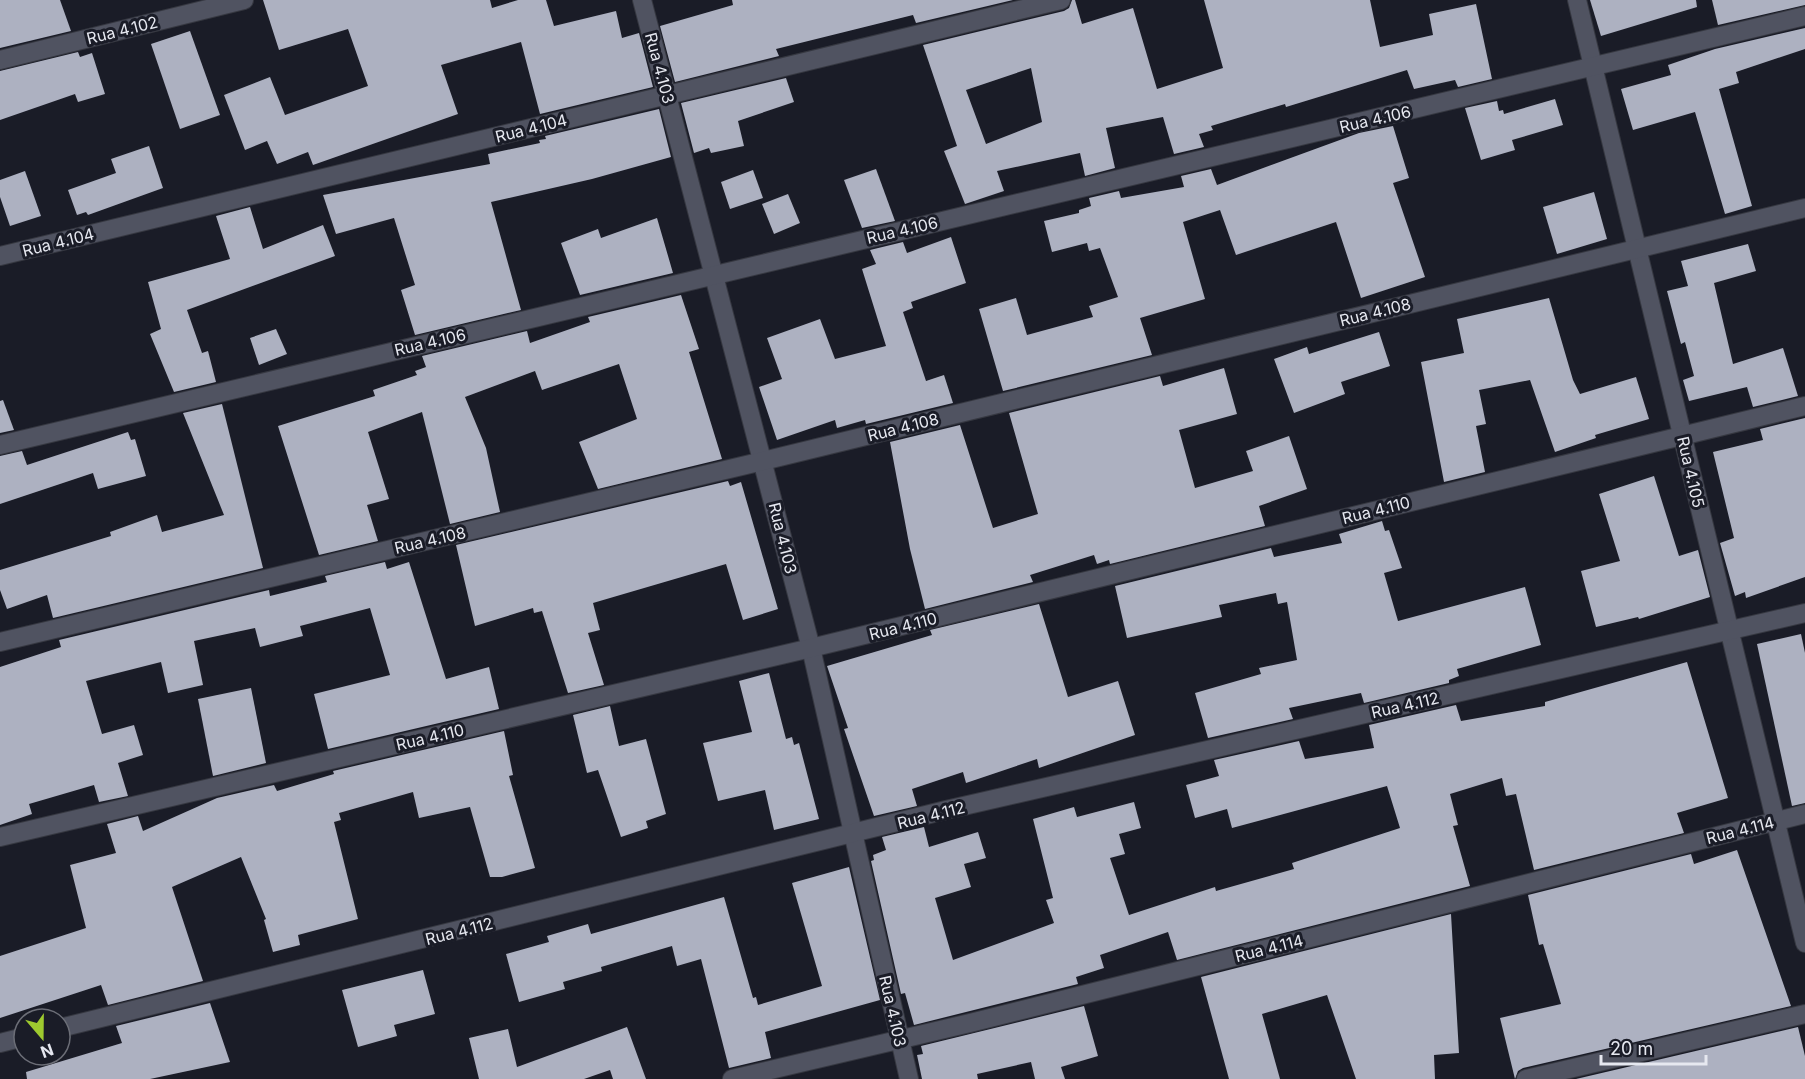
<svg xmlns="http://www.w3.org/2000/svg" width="1805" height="1079" viewBox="0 0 1805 1079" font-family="Inter,sans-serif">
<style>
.building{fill:#adb1c1;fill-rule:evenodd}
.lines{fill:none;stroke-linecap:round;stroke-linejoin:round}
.minor-casing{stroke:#363841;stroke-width:20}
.minor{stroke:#505361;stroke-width:18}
.labels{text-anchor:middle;stroke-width:6;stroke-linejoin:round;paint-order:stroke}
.street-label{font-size:16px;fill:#e6e8f0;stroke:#1a1c27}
</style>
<rect width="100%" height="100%" fill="#1a1c27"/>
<g class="building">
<path d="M0,0H60L71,31L0,48Z"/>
<path d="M263,0H490L492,8L518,0H546L554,26L616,11L622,38L639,33L653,87L540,114L521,42L441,65L458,114L313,165L308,152L277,164L267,141L245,150L224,95L270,77L285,115L368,86L348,29L279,50Z"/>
<path d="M732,0H1013L916,23L913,15L776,49L779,56L675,82L660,26L733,5Z"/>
<path d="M1072,0H1075L1082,24L1133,8L1157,89L1223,68L1204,0H1370L1380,47L1433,35L1429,14L1476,4L1492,79L1458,87L1455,80L1414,89L1407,70L1286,107L1285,104L1211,126L1213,130L1199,134L1204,147L1174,154L1163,117L1106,128L1115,168L1085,176L1080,153L997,171L1004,191L965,204L944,151L957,146L923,45L1064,11L1069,8ZM1031,68L1042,122L986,144L966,90Z"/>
<path d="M1590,0H1696L1697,7L1601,36Z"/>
<path d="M1712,0H1805V5L1718,25Z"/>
<path d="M1805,28V49L1736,72L1739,83L1719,89L1752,206L1725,214L1695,112L1633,130L1621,89L1671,75L1668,65L1715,49Z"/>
<path d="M190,31L220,115L180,129L151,44Z"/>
<path d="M78,52L80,57L92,53L105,94L78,102L75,94L0,120V71Z"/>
<path d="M786,78L794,102L738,121L744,146L711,153L709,148L694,153L681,103Z"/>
<path d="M1555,99L1563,125L1512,140L1515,150L1481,160L1465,108L1497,101L1499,111L1503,110L1504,114Z"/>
<path d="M659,109L671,157L592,179L491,202L521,310L415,335L401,290L415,285L394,218L336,234L323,195L490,164L488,154L540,143L539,140L546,139L545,136Z"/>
<path d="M1393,126L1409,178L1393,183L1425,277L1361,298L1336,222L1236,255L1220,210L1183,222L1205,299L1140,318L1152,355L1003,391L979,309L1016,298L1027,335L1093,317L1089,306L1118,297L1100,248L1089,251L1087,243L1052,252L1044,221L1079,213V210L1091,206L1089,198L1119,191L1121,198L1184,187L1181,176L1211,169L1217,185L1359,133Z"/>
<path d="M149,146L163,188L88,215L86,212L77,215L68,190L116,173L111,159Z"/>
<path d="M876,169L895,221L862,228L844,180Z"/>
<path d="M753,170L763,198L730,209L721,182Z"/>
<path d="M25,171L41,216L10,226L0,197V180Z"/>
<path d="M1594,192L1607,239L1557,254L1543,207Z"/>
<path d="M788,194L800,223L774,234L762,204Z"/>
<path d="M250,207L263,249L323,225L335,256L187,310L202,353L208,351L216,382L174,392L150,334L161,329L148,282L230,259L216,216Z"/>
<path d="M657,218L673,273L580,295L561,243L598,229L601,238Z"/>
<path d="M951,237L966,283L911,302L913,308L903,312L926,381L944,375L953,403L866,424L865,420L837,428L835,420L777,440L759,387L782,379L767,338L820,319L835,359L886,346L862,269L876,264L870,250L903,242L907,253Z"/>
<path d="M1748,244L1756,271L1714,283L1733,364L1783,348L1798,396L1753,407L1747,387L1689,401L1683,380L1694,376L1685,342L1681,344L1667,291L1688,286L1681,261Z"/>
<path d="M681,295L699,349L689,352L722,459L598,489L579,442L637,419L619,364L542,390L535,371L465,397L486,448L500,512L450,524L422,412L368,432L389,499L367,505L378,541L319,555L278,426L375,396L373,390L417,375L415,371L426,367L422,356L527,331L530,343L590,322L588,317Z"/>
<path d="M1549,298L1573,380L1580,394L1636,377L1649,419L1595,435L1596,438L1555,452L1530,380L1479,390L1486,424L1476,426L1485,472L1444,482L1421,362L1464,353L1457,319Z"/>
<path d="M276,329L287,354L259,365L250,338Z"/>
<path d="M1379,332L1390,366L1341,382L1345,394L1294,413L1274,359L1307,347L1309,354Z"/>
<path d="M1224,368L1237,414L1179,430L1195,488L1253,471L1246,451L1289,436L1307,489L1259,506L1265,526L1110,564L1109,560L1097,564L1094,555L1030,575L1033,582L925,609L910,549L890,442L960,425L993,528L1038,514L1009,413L1160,376L1163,386Z"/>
<path d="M3,400L14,430L0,433V401Z"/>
<path d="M222,404L263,568L53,618L47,595L7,609L0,590V570L111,536L110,532L157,515L162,532L224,515L183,413Z"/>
<path d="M1805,418V577L1746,598L1745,592L1735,596L1720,543L1734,538L1713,452L1763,440L1760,429Z"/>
<path d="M128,432L131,440L135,439L146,476L98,489L93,473L0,504V456L22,451L27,465Z"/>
<path d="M1654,476L1679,556L1698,550L1710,597L1639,619L1638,617L1596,627L1581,571L1620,561L1599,494Z"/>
<path d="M728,481L730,486L741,482L778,609L743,620L726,564L593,603L600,630L588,633L604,685L568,693L542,611L534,613L533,608L475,626L456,545Z"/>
<path d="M1382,521L1385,531L1389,530L1402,568L1384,573L1398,621L1525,587L1541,645L1457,669L1459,676L1449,680V683L1364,703L1361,693L1289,708L1293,719L1208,738L1195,693L1261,674L1259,668L1297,660L1287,602L1278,604L1276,593L1219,605L1222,617L1127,638L1115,586L1271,548L1274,557L1342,543L1339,534Z"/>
<path d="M385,562L387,569L409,562L446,679L489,667L499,709L328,749L314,694L390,675L370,608L300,626L303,636L260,647L255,628L194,641L203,685L168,693L161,662L86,681L102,734L134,725L143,755L118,763L128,796L99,802L94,785L29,804L32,814L0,825V667L61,647L59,640L269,590L270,596L327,582L325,576Z"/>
<path d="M1039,604L1068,697L1118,681L1135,735L1039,768L1037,759L966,783L963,772L912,789L917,806L874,816L844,729L848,728L827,666L932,635L930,630Z"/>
<path d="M1801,634L1805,653V803L1792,806L1757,644Z"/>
<path d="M1687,662L1728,798L1677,813L1684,833L1534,870L1516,794L1506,796L1502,778L1450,794L1458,825L1453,826L1470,886L1177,960L1168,932L1100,955L1104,968L1076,977L1078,984L914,1025L905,993L901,994L871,861L874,860L873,855L886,850L882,837L924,827L929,847L978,832L986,858L964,864L971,887L935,898L953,960L1054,923L1046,900L1053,898L1033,819L1074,807L1077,817L1134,802L1141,828L1119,834L1125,854L1110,858L1129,915L1215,887L1216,891L1294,869L1292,863L1400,828L1387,786L1232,828L1227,809L1195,818L1186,785L1219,776L1214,760L1299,741L1305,759L1374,748L1369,725L1456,705L1461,721L1545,706V702Z"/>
<path d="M769,673L786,739L792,737L794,745L799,743L819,819L774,830L765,790L718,801L703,743L752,732L739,681Z"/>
<path d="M251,688L266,763L213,776L198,699Z"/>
<path d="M610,706L619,746L646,739L666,814L646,821L648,828L621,837L598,770L587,773L573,715Z"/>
<path d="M504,731L513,775L509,776L535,868L502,877H490L470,807L419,818L413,792L339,813L341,820L334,822L358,919L298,935L300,945L273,952L264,920L266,919L241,857L172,887L203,981L108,1005L101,985L0,1018V956L86,928L70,865L116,853L107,824L138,816L143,831L217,798L274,785L277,791L334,774L333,771Z"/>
<path d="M1737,850L1791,1006L1523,1068L1518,1071L1515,1079L1500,1018L1561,1004L1543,944L1539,945L1528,895L1691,854L1694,864Z"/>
<path d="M849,867L880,1000L765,1032L771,1058L729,1068L701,959L677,966L672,946L601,967L602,971L563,982L565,989L519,1002L506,954L549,942L547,936L588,924L591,934L724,897L753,998L756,997L758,1005L822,986L792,883Z"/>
<path d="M1451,914L1459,1053L1434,1055L1435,1079H1356L1327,995L1262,1014L1280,1079H1229L1201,977Z"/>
<path d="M423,970L435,1014L394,1025L397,1036L358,1047L342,990Z"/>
<path d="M210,1003L230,1062L150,1079H27L26,1072L122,1043L116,1026Z"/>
<path d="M1084,1006L1098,1056L1061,1067L1065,1079H1035L1031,1062L977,1074L978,1079H922L917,1055L923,1054L921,1046Z"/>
<path d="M627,1027L646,1079H613L610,1070L584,1079H479L469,1038L508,1029L517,1067Z"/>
<path d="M1798,1027L1805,1056V1079H1576Z"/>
</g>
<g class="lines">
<g class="minor-casing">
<g id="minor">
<path d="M642,0L811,648L909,1079"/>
<path d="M1577,0L1805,943"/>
<path d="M0,60L244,0"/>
<path d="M0,256L1061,0"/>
<path d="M0,445L1805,16"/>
<path d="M0,642L763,461L1805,208"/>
<path d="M0,837L811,648L1805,406"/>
<path d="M60,1028L946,810L1805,613"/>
<path d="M0,1043L24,1037"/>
<path d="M732,1079L970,1023L1805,814"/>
<path d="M1526,1079L1805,1014"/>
</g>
</g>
<use href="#minor" class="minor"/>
</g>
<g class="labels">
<g class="street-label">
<text transform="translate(122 30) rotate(-14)" y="6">Rua 4.102</text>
<text transform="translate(660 68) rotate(75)" y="6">Rua 4.103</text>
<text transform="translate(1375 119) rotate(-13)" y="6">Rua 4.106</text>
<text transform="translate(531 128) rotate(-14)" y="6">Rua 4.104</text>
<text transform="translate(902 230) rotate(-13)" y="6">Rua 4.106</text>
<text transform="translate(58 242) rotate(-14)" y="6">Rua 4.104</text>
<text transform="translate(1375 312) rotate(-14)" y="6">Rua 4.108</text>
<text transform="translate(430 342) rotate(-13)" y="6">Rua 4.106</text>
<text transform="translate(903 427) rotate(-14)" y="6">Rua 4.108</text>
<text transform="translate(1691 472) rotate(77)" y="6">Rua 4.105</text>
<text transform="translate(1376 510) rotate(-14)" y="6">Rua 4.110</text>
<text transform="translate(783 538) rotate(76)" y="6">Rua 4.103</text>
<text transform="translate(430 540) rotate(-13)" y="6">Rua 4.108</text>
<text transform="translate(903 626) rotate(-14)" y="6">Rua 4.110</text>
<text transform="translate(1405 705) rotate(-13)" y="6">Rua 4.112</text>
<text transform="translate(430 737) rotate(-13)" y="6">Rua 4.110</text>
<text transform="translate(931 815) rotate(-14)" y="6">Rua 4.112</text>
<text transform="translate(1740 830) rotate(-14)" y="6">Rua 4.114</text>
<text transform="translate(459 931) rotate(-14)" y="6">Rua 4.112</text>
<text transform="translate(1269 948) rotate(-14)" y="6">Rua 4.114</text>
<text transform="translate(893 1011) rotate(77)" y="6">Rua 4.103</text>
</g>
</g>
<g transform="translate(42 1037) rotate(160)"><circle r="28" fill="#1a1c27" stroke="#6c6e77" stroke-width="1.5"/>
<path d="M0-4.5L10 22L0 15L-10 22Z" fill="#9eca2f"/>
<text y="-9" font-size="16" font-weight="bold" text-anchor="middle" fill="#e6e8f0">N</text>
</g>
<path d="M1601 1055v9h105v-9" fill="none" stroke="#e6e8f0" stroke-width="3"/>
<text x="1610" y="1055" font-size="18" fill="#e6e8f0" stroke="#1a1c27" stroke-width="4.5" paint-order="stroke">20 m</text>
</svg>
